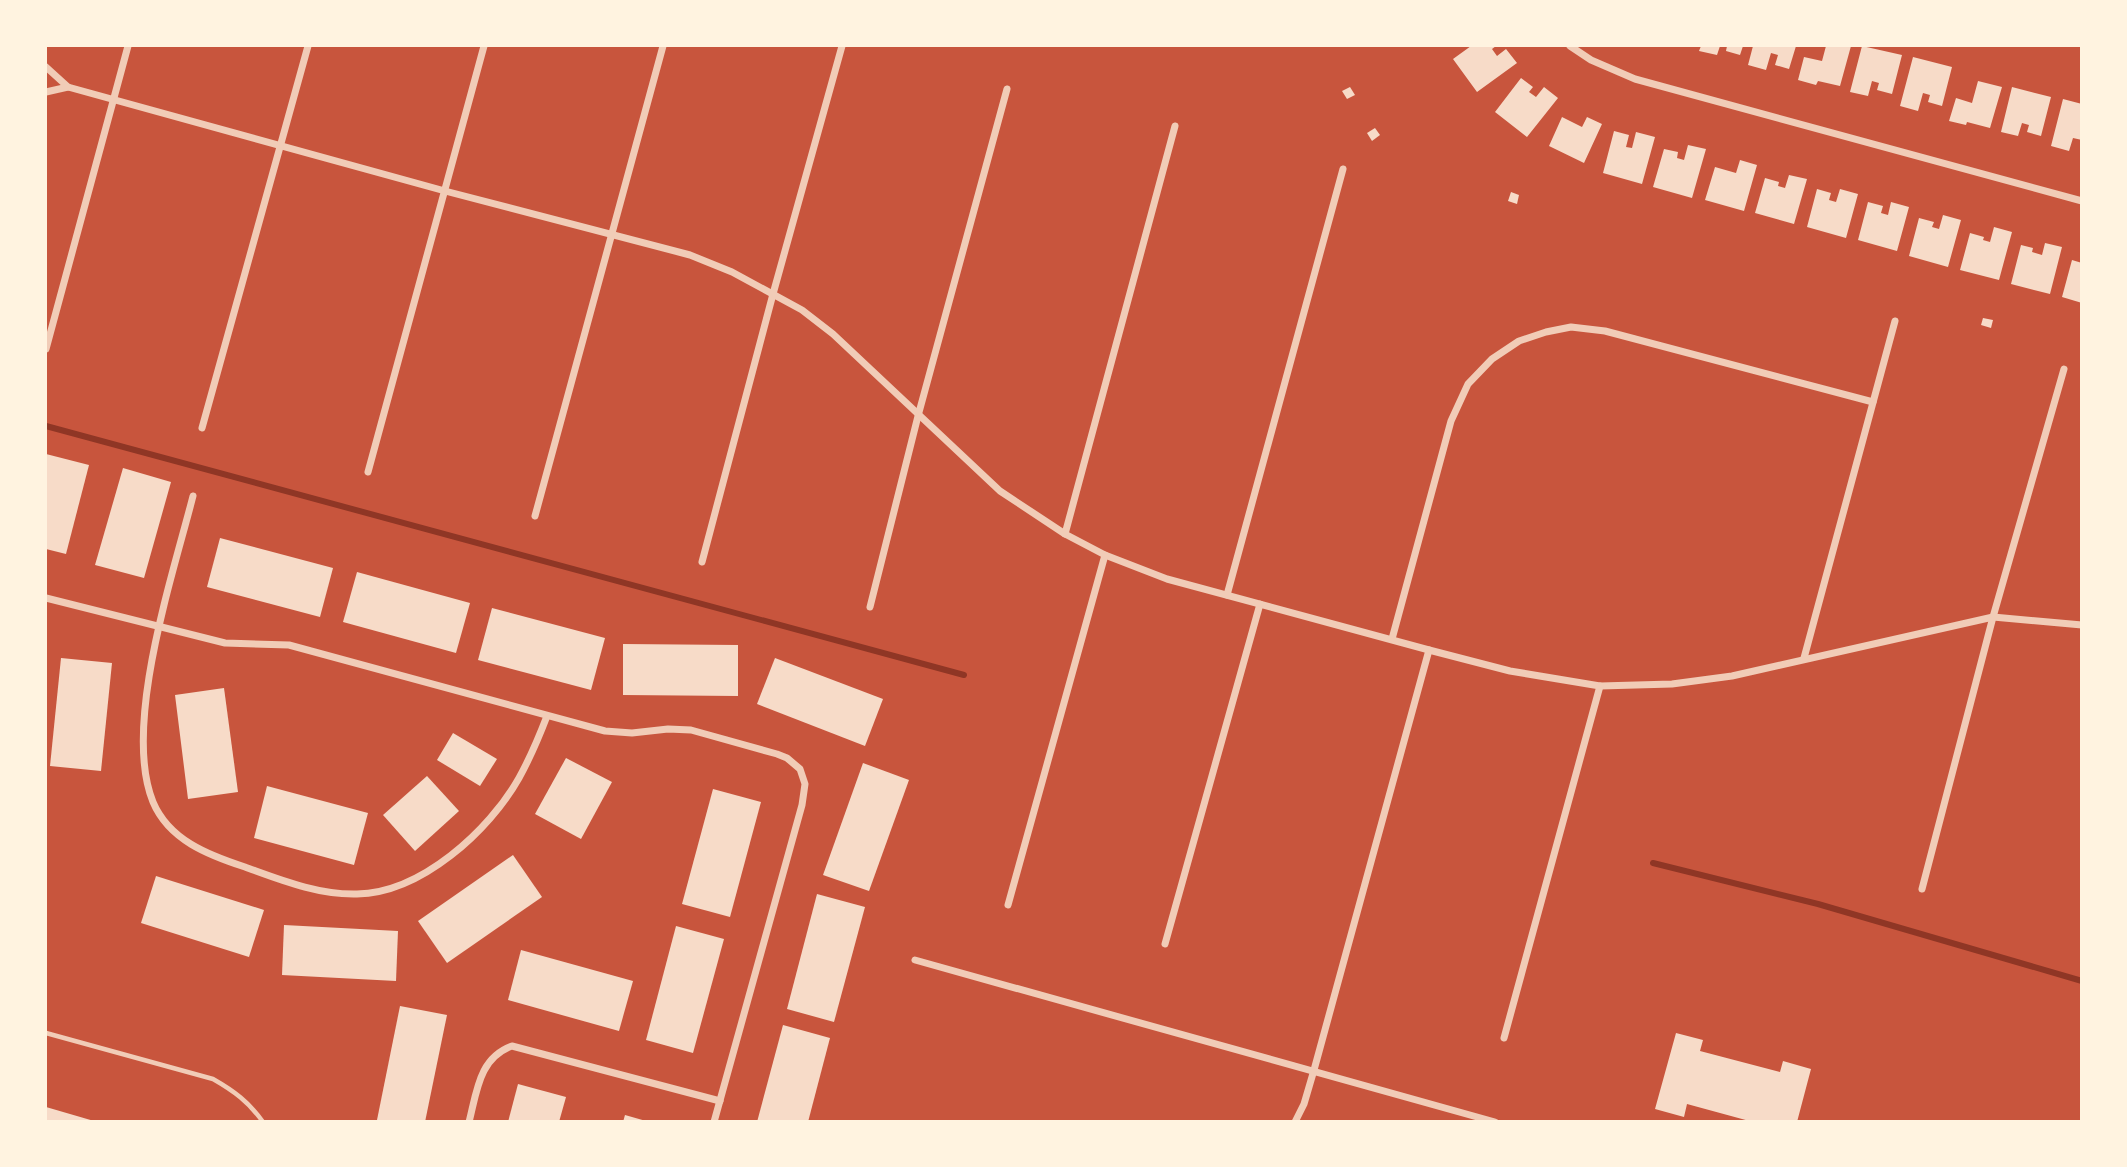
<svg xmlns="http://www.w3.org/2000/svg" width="2127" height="1167" viewBox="0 0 2127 1167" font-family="'Public Sans',sans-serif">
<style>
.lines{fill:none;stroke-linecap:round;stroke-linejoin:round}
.stream{stroke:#8f3625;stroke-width:6}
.building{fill:#f7dbc8}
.service{stroke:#f1ccb7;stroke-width:4.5}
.minor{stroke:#f1ccb7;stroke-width:7}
</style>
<rect width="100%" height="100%" fill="#c8553d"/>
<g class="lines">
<g class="stream">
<path d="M46,426L964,675"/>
<path d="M1653,863L1818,904L2082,981"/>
</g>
</g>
<g class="building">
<path d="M1471,46H1496L1492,49L1497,56L1506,49L1517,63L1477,92L1453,59Z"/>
<path d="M1701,46H1720L1717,55L1699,51Z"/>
<path d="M1727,46H1743L1740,55L1726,51Z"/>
<path d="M1753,46H1796L1789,69L1775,65L1778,55L1771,53L1766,70L1748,65Z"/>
<path d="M1826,46H1851L1840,86L1818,81L1816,85L1798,80L1804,57L1822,61Z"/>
<path d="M1862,46L1902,55L1892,94L1877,90L1879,83L1872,81L1868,96L1850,92Z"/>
<path d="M1913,57L1952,67L1942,106L1928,102L1930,95L1923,93L1918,111L1900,106Z"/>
<path d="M1521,78L1533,87L1529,92L1536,97L1544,87L1558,98L1527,137L1495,112Z"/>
<path d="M1978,81L2002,87L1990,128L1967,122L1966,125L1949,121L1956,98L1972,103Z"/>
<path d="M1350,87L1355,95L1347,99L1342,91Z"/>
<path d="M2012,87L2051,97L2041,136L2027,132L2029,125L2022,123L2018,136L2001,132Z"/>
<path d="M2063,99L2082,104V140L2073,138L2069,151L2051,146Z"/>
<path d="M1562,117L1582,127L1587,117L1602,124L1584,163L1549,146Z"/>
<path d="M1375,128L1380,135L1372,141L1367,133Z"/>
<path d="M1614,131L1629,135L1626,147L1632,148L1636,132L1655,137L1642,184L1603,173Z"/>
<path d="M1688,145L1706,149L1692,198L1653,187L1664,149L1678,152L1677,158L1684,160Z"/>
<path d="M1740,160L1757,165L1744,211L1705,200L1715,167L1736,173Z"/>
<path d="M1789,175L1807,179L1794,224L1755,213L1765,178L1779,182L1778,186L1785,188Z"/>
<path d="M1817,189L1831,193L1829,200L1836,202L1840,189L1858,194L1846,238L1807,227Z"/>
<path d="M1511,192L1519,195L1517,204L1508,201Z"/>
<path d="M1868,202L1883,206L1881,213L1888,215L1891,202L1909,207L1897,251L1858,240Z"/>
<path d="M1943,215L1961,220L1948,267L1909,256L1919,218L1934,222L1932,227L1939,229Z"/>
<path d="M1994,227L2012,232L1999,280L1960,270L1970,233L1984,237L1983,240L1990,242Z"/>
<path d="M2045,243L2062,247L2050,294L2011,284L2021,245L2033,248L2032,252L2042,255Z"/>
<path d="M2072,260L2082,263V303L2062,297Z"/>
<path d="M1983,318L1993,320L1991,328L1981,325Z"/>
<path d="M46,454L89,465L66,554L46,549Z"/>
<path d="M123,468L171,482L144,578L95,565Z"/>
<path d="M220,538L333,568L320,617L207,587Z"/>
<path d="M357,572L470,603L456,653L343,622Z"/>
<path d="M492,608L605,638L591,690L478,660Z"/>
<path d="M623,644L738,645V696L623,695Z"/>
<path d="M61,658L112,663L101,771L50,766Z"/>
<path d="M775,658L883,699L865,746L757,704Z"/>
<path d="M224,688L238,792L188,799L175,695Z"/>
<path d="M453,733L497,759L480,786L437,760Z"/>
<path d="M566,758L612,782L581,839L535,814Z"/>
<path d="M863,763L909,780L869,891L823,875Z"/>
<path d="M427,776L459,811L415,851L383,815Z"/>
<path d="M267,786L368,813L354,865L254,838Z"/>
<path d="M713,789L761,802L730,917L682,904Z"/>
<path d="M513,855L542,897L447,963L418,921Z"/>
<path d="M156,876L264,910L249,957L141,923Z"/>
<path d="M817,894L865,907L834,1022L787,1009Z"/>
<path d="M284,925L398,931L396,981L282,975Z"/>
<path d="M676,926L724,939L693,1053L646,1040Z"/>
<path d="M521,950L633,981L619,1031L508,1000Z"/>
<path d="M400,1006L447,1015L425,1122L377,1120Z"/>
<path d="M783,1025L830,1038L808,1122H757Z"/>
<path d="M1676,1033L1703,1040L1700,1051L1780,1072L1783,1061L1811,1069L1797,1122H1753L1687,1104L1684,1117L1655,1109Z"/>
<path d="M518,1084L566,1097L559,1122H508Z"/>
<path d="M46,1107L94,1121V1122H46Z"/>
<path d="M625,1115L646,1121V1122H623Z"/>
</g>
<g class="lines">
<path class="service" d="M46,1033L213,1079C234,1091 249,1102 263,1122"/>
<g class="minor">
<path d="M1570,46L1591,60L1635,79L2082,201"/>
<path d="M46,67L68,87L445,191L690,255L732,272L802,310L833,334L1000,491L1065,534L1105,555L1167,579L1429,650L1510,671L1600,686L1672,684L1732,676L1993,617L2082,625"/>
<path d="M46,92L68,87"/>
<path d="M46,349L128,46"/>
<path d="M202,428L308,46"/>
<path d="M368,472L484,46"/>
<path d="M193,496C173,575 122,726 153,802C169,840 208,855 245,867C281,880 318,895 357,894C421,893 489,831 519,778C530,758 539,737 547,716"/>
<path d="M535,516L663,46"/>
<path d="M1065,534L1175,126"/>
<path d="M702,562L773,294L842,46"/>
<path d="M1227,595L1343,169"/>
<path d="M46,598L225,643L289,645L605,731L632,733L668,729L691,730L777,754L787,758L800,769L805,784L802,805L714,1122"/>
<path d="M870,607L918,416L1007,89"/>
<path d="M1392,639L1451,421L1468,384L1492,359L1519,341L1546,332L1571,327L1605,331L1873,402"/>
<path d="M1804,658L1895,321"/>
<path d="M1922,889L1993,617L2064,369"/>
<path d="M1008,905L1105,555"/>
<path d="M1165,944L1260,604"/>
<path d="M915,960L1495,1122"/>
<path d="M1504,1038L1600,686"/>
<path d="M469,1122C477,1091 479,1058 512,1046L720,1101"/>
<path d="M1295,1122L1304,1104L1314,1070L1429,650"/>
</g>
</g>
<rect width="2127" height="1167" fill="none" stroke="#fff3e0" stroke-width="94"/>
</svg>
